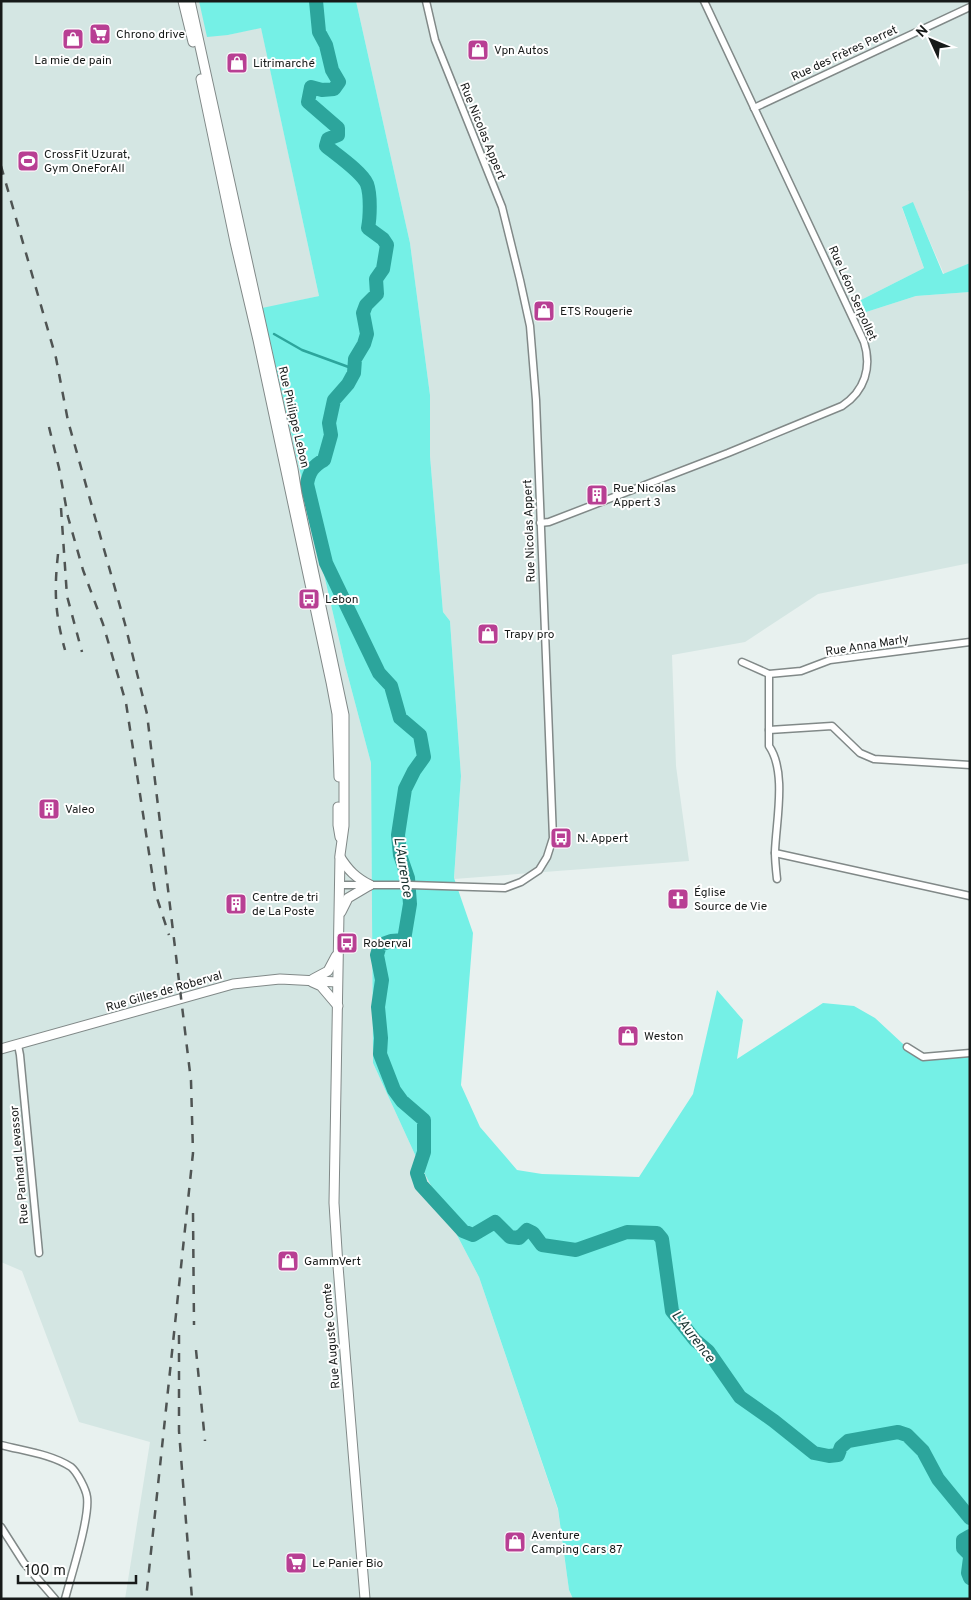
<svg xmlns="http://www.w3.org/2000/svg" width="971" height="1600" viewBox="0 0 971 1600" font-family="Overpass,sans-serif">
<style>
.built{fill:#d4e6e3}
.green{fill:#75f0e6}
.lines{fill:none;stroke-linecap:round;stroke-linejoin:round}
.stream{stroke:#2ca59c;stroke-width:2.5}
.river{stroke:#2ca59c;stroke-width:14}
.street-casing{stroke:#818988;stroke-width:9}
.secondary-casing{stroke:#818988;stroke-width:11}
.street{stroke:#fff;stroke-width:6}
.secondary{stroke:#fff;stroke-width:9}
.rail{stroke:#4f5453;stroke-width:2.5;stroke-dasharray:9 9;stroke-linecap:butt}
.labels{text-anchor:middle;stroke-width:4;stroke-linejoin:round;paint-order:stroke}
.poi-label{font-size:12px;fill:#171a19;stroke:#fff;text-anchor:start}
.street-label{font-size:12px;fill:#171a19;stroke:#fff}
.water-label{font-size:14px;font-style:italic;fill:#1b3432;stroke:#fff}
</style>
<rect width="100%" height="100%" fill="#e8f1ef"/>
<g class="built">
<path d="M1,1H214L228,35L261,27L319,296L262,309L345,665L371,763L373,1063L417,1159L479,1277L558,1510L569,1590L573,1599H125L150,1442L79,1422L22,1271L1,1262Z"/>
<path d="M356,1H970V190L968,191L970,263L944,274L913,203L902,208L924,268L855,303L860,314L916,296L970,292V563L818,594L745,642L672,655L676,766L689,861L454,879L461,776L450,621L443,612L430,456V395L410,243Z"/>
</g>
<g class="green">
<path d="M199,1H356L410,243L430,395V456L443,612L450,621L461,776L454,878L473,933L461,1085L480,1127L517,1170L542,1174L639,1177L693,1094L717,990L743,1020L737,1059L823,1003L854,1006L875,1018L916,1056L970,1055V1599H573L569,1590L558,1509L479,1277L417,1159L373,1063L371,763L345,665L262,308L319,296L261,28L228,35L207,37Z"/>
<path d="M913,202L943,274L970,263V292L916,296L860,314L855,303L924,268L902,207Z"/>
</g>
<g class="lines">
<path class="stream" d="M274,334L302,350L354,369"/>
<g class="river">
<path d="M316,1L319,32L326,45L332,70L339,82L334,89L322,90L311,87L308,102L338,128V135L328,139L326,146C337,155 362,172 367,184C371,195 370,218 368,228L383,239L387,245L383,269L376,279L377,294L366,305L363,313L367,334L364,344L355,359L354,373L348,384L334,400L329,423L331,435L324,460C313,466 309,472 307,484L326,563L379,673L391,686L400,718L420,735L424,757L414,771L405,789L398,835L400,855L408,878L410,904L404,940L391,941L380,945L377,955L382,980L378,1007L381,1038L380,1054L394,1090L402,1101L424,1120V1152L417,1173L421,1185L463,1231L473,1235L495,1222L510,1237L519,1238L527,1230L533,1233L542,1245L576,1250L627,1232L657,1233L662,1239L672,1311L695,1340L708,1351L740,1397L774,1421L814,1453L829,1456L838,1455L841,1447L848,1441L898,1432L907,1435L923,1451L938,1479L970,1518"/>
<path d="M970,1536L963,1540V1548L970,1555"/>
<path d="M970,1558L968,1573L970,1578"/>
</g>
<g class="street-casing">
<g id="street">
<path d="M754,108L970,7"/>
<path d="M540,523L549,522L728,453L842,406C865,391 872,367 864,342L704,1"/>
<path d="M742,662L769,674"/>
<path d="M769,730L832,726L860,753L874,759L970,765"/>
<path d="M775,853L970,896"/>
<path d="M777,879C776,870 775,861 775,852C776,821 787,772 769,746V674L801,671L830,660L970,642"/>
<path d="M340,885H411L505,888L521,882L539,870L547,857L553,838L536,400L530,326L520,280L502,207L435,40L426,1"/>
<path d="M18,1045L20,1055L39,1253"/>
<path d="M907,1047L923,1057L970,1053"/>
<path d="M1,1445C24,1451 51,1454 71,1467C77,1472 86,1489 87,1497C90,1518 71,1576 65,1599"/>
<path d="M1,1527L24,1563L55,1599"/>
</g>
</g>
<g class="secondary-casing">
<g id="secondary">
<path d="M183,1L193,42"/>
<path d="M190,1L293,469L297,494L344,715V826L340,855L334,1203L338,1266L365,1599"/>
<path d="M201,79L235,242L258,340L331,682L337,714L339,777"/>
<path d="M338,807V825L340,837"/>
<path d="M340,857C348,870 356,878 370,885"/>
<path d="M341,912L348,898L370,885"/>
<path d="M313,979L328,971L336,956"/>
<path d="M312,982L321,986L338,1006"/>
<path d="M1,1049L233,984L280,979L337,982"/>
</g>
</g>
<use href="#street" class="street"/>
<use href="#secondary" class="secondary"/>
<g class="rail">
<path d="M1,166L56,358L68,421L125,624L147,714L191,1081L193,1153L146,1599"/>
<path d="M49,427L59,468L68,517L83,570L103,624L126,703L155,892L169,935"/>
<path d="M61,508L67,596L82,652"/>
<path d="M58,554C54,591 55,614 65,650"/>
<path d="M193,1213L194,1325"/>
<path d="M179,1335V1431L192,1599"/>
<path d="M196,1350L205,1441"/>
</g>
</g>
<defs>
<g id="supermarket-square" transform="scale(1.125)"><rect x="-9" y="-9" width="18" height="18" rx="4" fill="#b83f93" stroke="#fff"/><path d="M-6-5.5h2.5l.6 2H6L4.5 2H-2.5L-4.4-4H-6ZM-1.5 3.2a1.3 1.3 0 1 0 .1 0ZM3 3.2a1.3 1.3 0 1 0 .1 0Z" fill="#fff"/></g>
<g id="shop-square" transform="scale(1.125)"><rect x="-9" y="-9" width="18" height="18" rx="4" fill="#b83f93" stroke="#fff"/><path d="M-5-2.5h2.3a2.7 3.5 0 0 1 5.4 0H5L5.5 6h-11ZM-1.5-2.5h3a1.5 2.3 0 0 0-3 0Z" fill="#fff"/></g>
<g id="stadium-square" transform="scale(1.125)"><rect x="-9" y="-9" width="18" height="18" rx="4" fill="#b83f93" stroke="#fff"/><path d="M0-5a6.5 5 0 1 0 0 10a6.5 5 0 1 0 0-10ZM-3.5-1.8h7v3.6h-7Z" fill="#fff"/></g>
<g id="building-square" transform="scale(1.125)"><rect x="-9" y="-9" width="18" height="18" rx="4" fill="#b83f93" stroke="#fff"/><path d="M-4-6H4V6H1V3H-1V6H-4ZM-2.5-4.3h1.7v1.8h-1.7ZM.8-4.3h1.7v1.8H.8ZM-2.5-1h1.7V.8h-1.7ZM.8-1h1.7V.8H.8Z" fill="#fff"/></g>
<g id="bus-square" transform="scale(1.125)"><rect x="-9" y="-9" width="18" height="18" rx="4" fill="#b83f93" stroke="#fff"/><path d="M-5-6H5V4H4V6H2V4H-2V6H-4V4H-5ZM-3.5-4V0h7V-4ZM-3.5 1.2v1.5H-2V1.2ZM2 1.2v1.5H3.5V1.2Z" fill="#fff"/></g>
<g id="church-square" transform="scale(1.125)"><rect x="-9" y="-9" width="18" height="18" rx="4" fill="#b83f93" stroke="#fff"/><path d="M-1.2-6h2.4v3.5h3.3v2.4h-3.3V6h-2.4V-.1h-3.3v-2.4h3.3Z" fill="#fff"/></g>
</defs>
<g fill-rule="evenodd">
<use href="#supermarket-square" x="100" y="34"/>
<use href="#shop-square" x="73" y="39"/>
<use href="#shop-square" x="478" y="50"/>
<use href="#shop-square" x="237" y="63"/>
<use href="#stadium-square" x="28" y="161"/>
<use href="#shop-square" x="544" y="311"/>
<use href="#building-square" x="597" y="495"/>
<use href="#bus-square" x="309" y="599"/>
<use href="#shop-square" x="488" y="634"/>
<use href="#building-square" x="49" y="809"/>
<use href="#bus-square" x="561" y="838"/>
<use href="#church-square" x="678" y="899"/>
<use href="#building-square" x="236" y="904"/>
<use href="#bus-square" x="347" y="943"/>
<use href="#shop-square" x="628" y="1036"/>
<use href="#shop-square" x="288" y="1261"/>
<use href="#shop-square" x="515" y="1542"/>
<use href="#supermarket-square" x="296" y="1563"/>
</g>
<g class="labels">
<g class="poi-label">
<text x="116" y="38">Chrono drive</text>
<text x="494" y="54">Vpn Autos</text>
<text x="73" y="64" text-anchor="middle">La mie de pain</text>
<text x="253" y="67">Litrimarché</text>
<text x="44" y="158">CrossFit Uzurat,<tspan x="44" dy="14">Gym OneForAll</tspan></text>
<text x="560" y="315">ETS Rougerie</text>
<text x="613" y="492">Rue Nicolas<tspan x="613" dy="14">Appert 3</tspan></text>
<text x="325" y="603">Lebon</text>
<text x="504" y="638">Trapy pro</text>
<text x="65" y="813">Valeo</text>
<text x="577" y="842">N. Appert</text>
<text x="694" y="896">Église<tspan x="694" dy="14">Source de Vie</tspan></text>
<text x="252" y="901">Centre de tri<tspan x="252" dy="14">de La Poste</tspan></text>
<text x="363" y="947">Roberval</text>
<text x="644" y="1040">Weston</text>
<text x="304" y="1265">GammVert</text>
<text x="531" y="1539">Aventure<tspan x="531" dy="14">Camping Cars 87</tspan></text>
<text x="312" y="1567">Le Panier Bio</text>
</g>
<g class="street-label">
<text transform="translate(844 53) rotate(-25)" y="4">Rue des Frères Perret</text>
<text transform="translate(483 131) rotate(68)" y="4">Rue Nicolas Appert</text>
<text transform="translate(853 293) rotate(66)" y="4">Rue Léon Serpollet</text>
<text transform="translate(294 417) rotate(77)" y="4">Rue Philippe Lebon</text>
<text transform="translate(529 531) rotate(-92)" y="4">Rue Nicolas Appert</text>
<text transform="translate(867 645) rotate(-9)" y="4">Rue Anna Marly</text>
<text transform="translate(164 991) rotate(-16)" y="4">Rue Gilles de Roberval</text>
<text transform="translate(19 1165) rotate(-95)" y="4">Rue Panhard Levassor</text>
<text transform="translate(331 1336) rotate(-95)" y="4">Rue Auguste Comte</text>
</g>
<g class="water-label">
<text transform="translate(404 867) rotate(81)" y="5">L'Aurence</text>
<text transform="translate(694 1336) rotate(52)" y="5">L'Aurence</text>
</g>
</g>
<rect width="971" height="1600" fill="none" stroke="#171a19" stroke-width="5"/>
<g transform="translate(931 40) rotate(314)" stroke="#ffffff" stroke-width="4" paint-order="stroke">
<path d="M0-4L9 19L0 12L-9 19Z" fill="#171a19"/>
<text y="-8" font-size="14" font-weight="bold" text-anchor="middle" fill="#171a19">N</text>
</g>
<path d="M18 1575v8h118v-8" fill="none" stroke="#171a19" stroke-width="2.5"/>
<text x="25" y="1575" font-size="15" fill="#171a19" stroke="#ffffff" stroke-width="4" paint-order="stroke">100 m</text>
</svg>
